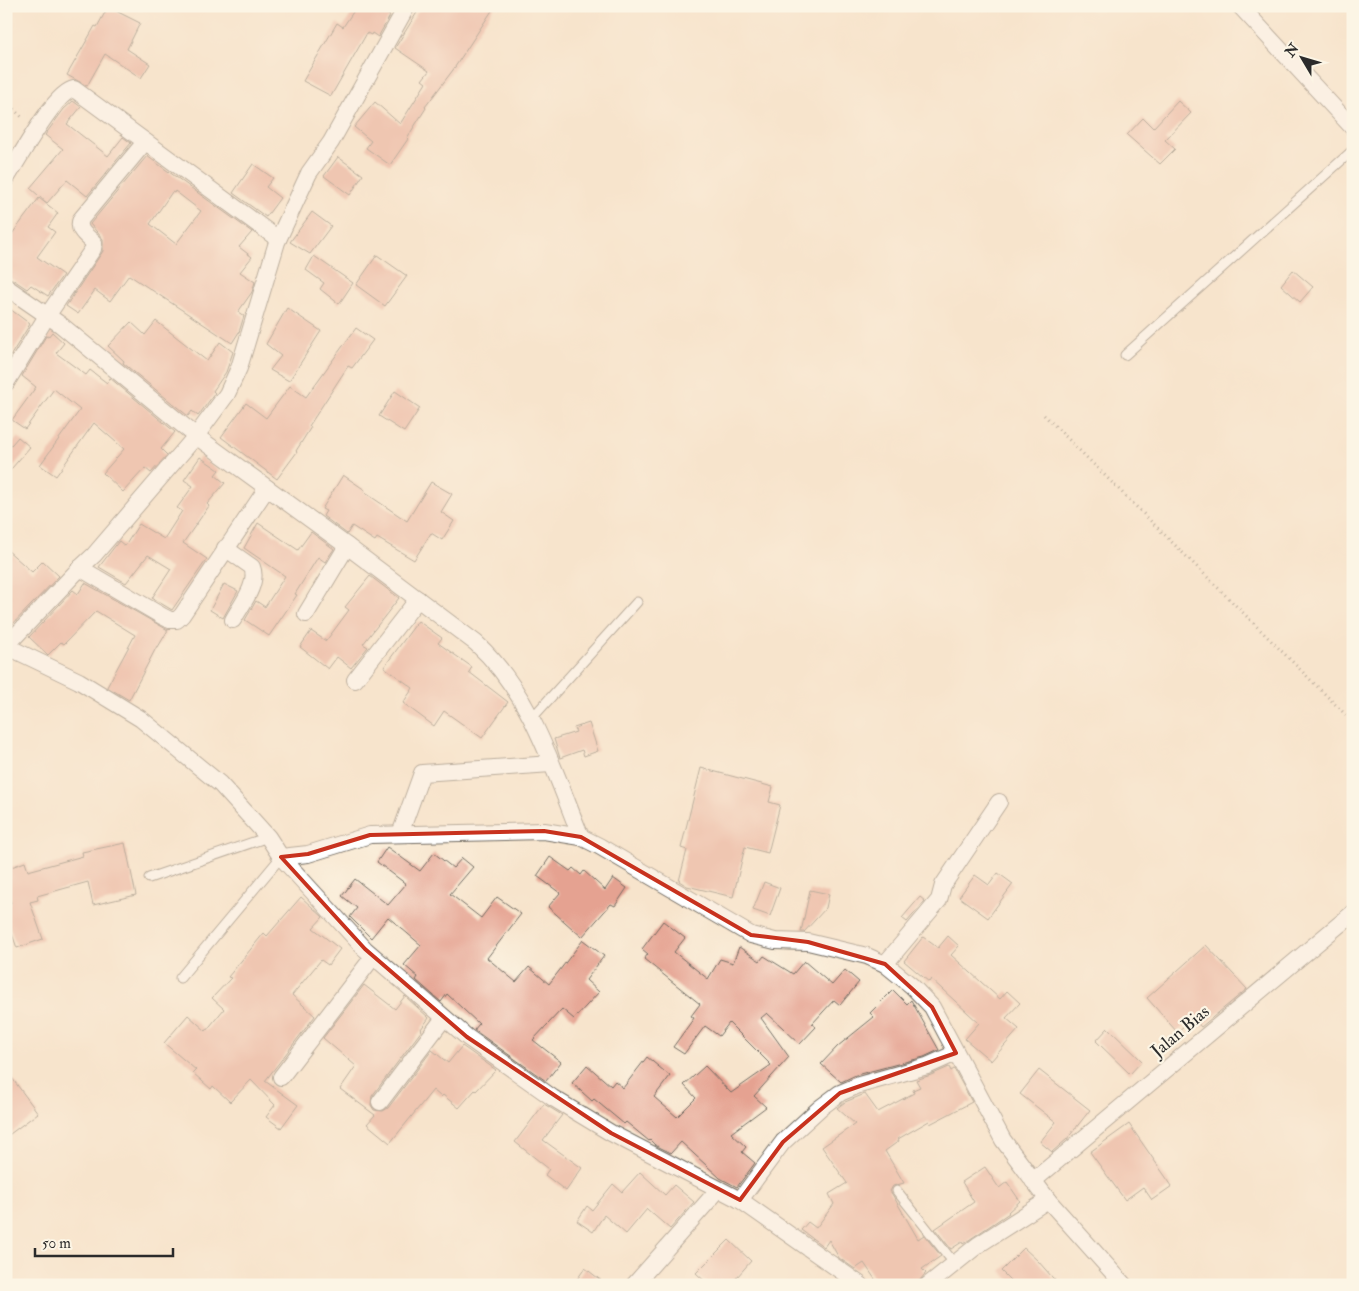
<svg xmlns="http://www.w3.org/2000/svg" width="1359" height="1291" viewBox="0 0 1359 1291" font-family="'IM FELL Double Pica',serif">
<style>
.building{fill:#e5a291;fill-rule:evenodd}
.lines{fill:none;stroke-linecap:round;stroke-linejoin:round}
.service-casing{stroke:#726c63;stroke-width:11}
.minor-casing{stroke:#726c63;stroke-width:18}
.path{stroke:#726c63;stroke-width:3;stroke-dasharray:1 4;stroke-linecap:butt}
.service{stroke:#fff;stroke-width:9}
.minor{stroke:#fff;stroke-width:16}
.marked{fill:none;stroke:#c8321e;stroke-width:4;stroke-linejoin:round}
.labels{text-anchor:middle;stroke-width:4.5;stroke-linejoin:round;paint-order:stroke}
.street-label{font-size:18px;fill:#2b2b2b;stroke:#fcf5e5}
</style>
<rect width="100%" height="100%" fill="#fcf5e5"/>
<filter id="ink" filterUnits="userSpaceOnUse"><feTurbulence type="fractalNoise" baseFrequency=".02" numOctaves="2"/><feDisplacementMap in="SourceGraphic" scale="10" xChannelSelector="R" yChannelSelector="G"/><feConvolveMatrix kernelMatrix="1 2 1 2 8 2 1 2 1" color-interpolation-filters="sRGB"/></filter>
<filter id="wash" filterUnits="userSpaceOnUse"><feTurbulence type="fractalNoise" baseFrequency=".0096" numOctaves="4" result="noise"/><feDisplacementMap in="SourceGraphic" scale="20" xChannelSelector="R" yChannelSelector="G"/><feGaussianBlur stdDeviation="1.12" result="paint"/><feColorMatrix in="noise" values="0 0 0 0 0 0 0 0 0 0 0 0 0 0 0 0 0 1.4 0 .05"/><feComposite in="paint" operator="in"/></filter>
<g filter="url(#wash)">
<rect width="100%" height="100%" fill="#f7e4cc"/>
<g id="blocks">
<g class="building">
<path d="M357,6H376L390,16L378,37L372,33L371,35L367,33L331,96L303,81L337,23L343,27Z"/>
<path d="M421,6H495L453,70L425,107L426,108L407,138L408,139L390,165L366,148L371,141L354,127L375,102L400,124L426,83L422,80L429,71L395,48Z"/>
<path d="M108,7L140,23L127,49L150,64L141,78L105,54L87,86L67,75L95,26L97,27Z"/>
<path d="M73,101L81,107L67,124L108,156L123,137L131,143L87,196L67,180L47,203L30,188L63,149L45,135L64,109Z"/>
<path d="M1178,101L1191,113L1165,140L1175,149L1160,164L1127,135L1143,118L1153,128Z"/>
<path d="M147,156L252,232L239,247L252,257L240,272L255,282L252,292L238,312L244,316L239,332L232,343L129,275L110,301L95,290L78,314L66,306L103,251V239L90,224ZM175,191L201,211L176,244L150,224L172,192L174,193Z"/>
<path d="M338,157L363,175L350,195L324,176Z"/>
<path d="M253,164L273,178L266,187L280,198L266,217L233,193Z"/>
<path d="M39,198L58,213L48,227L55,232L37,257L63,275L48,296L31,285L27,289L12,279L6,277V242Z"/>
<path d="M312,212L331,226L310,254L290,242Z"/>
<path d="M377,255L407,276L385,306L356,285Z"/>
<path d="M314,256L353,283L339,304L320,289L324,283L306,270Z"/>
<path d="M1293,270L1313,287L1300,302L1281,285Z"/>
<path d="M6,306L30,324L6,363Z"/>
<path d="M287,308L321,331L289,381L270,370L281,356L266,344Z"/>
<path d="M156,321L207,361L220,342L233,352L226,372L213,391L215,393L198,416L192,411L188,416L123,363L124,361L108,346L131,322L145,335Z"/>
<path d="M356,328L373,340L352,368L348,366L309,426L311,427L296,451L297,452L277,479L221,437L246,403L266,418L290,386L306,397Z"/>
<path d="M52,332L64,343L56,353L86,375L90,370L107,383L110,378L175,432L161,449L167,455L151,473L145,468L123,492L103,473L124,449L94,423L56,476L40,465L80,410L54,389L25,429L12,420L36,387L22,376L46,336L48,337Z"/>
<path d="M395,391L420,408L404,432L379,416Z"/>
<path d="M18,437L30,447L6,475V451Z"/>
<path d="M200,457L219,470L215,475L225,483L207,504L209,506L183,543L207,559L172,610L152,598L171,569L148,555L126,583L99,567L119,541L125,546L139,524L164,539L182,511L177,508L193,486L184,480Z"/>
<path d="M343,475L365,490L364,492L407,521L431,482L452,494L441,512L454,521L442,540L431,533L414,560L377,538L375,541L352,526L347,534L323,516L326,511L322,509Z"/>
<path d="M258,523L298,550L311,532L334,549L325,562L318,557L295,594L297,595L269,636L245,620L256,601L265,607L285,576L244,548Z"/>
<path d="M6,549L32,572L43,561L59,576L6,631Z"/>
<path d="M370,576L399,598L363,644L368,647L351,668L337,657L328,669L300,647L311,631L326,641L349,610L345,607Z"/>
<path d="M85,583L168,630L158,647L157,646L129,700L107,687L135,635L96,611L64,644L61,642L48,655L29,637L73,590L78,594Z"/>
<path d="M224,584L238,591L223,618L210,610Z"/>
<path d="M418,621L442,638L438,643L472,667L469,672L508,702L482,738L444,711L434,726L403,703L413,688L384,667Z"/>
<path d="M589,723L598,751L584,756L582,750L560,758L554,739L576,732L574,728Z"/>
<path d="M701,768L773,787L769,802L780,805L768,853L745,847L733,897L687,886L679,881L687,850L681,848Z"/>
<path d="M125,843L136,895L93,905L88,882L37,896L38,900L30,902L43,939L17,948L6,917V905L11,903L6,890V869L25,862L28,871L83,856L82,852Z"/>
<path d="M387,847L420,871L434,853L453,868L462,858L473,867L450,894L481,918L497,897L521,914L487,958L516,982L529,967L549,984L583,940L604,956L586,980L599,992L574,1019L562,1009L533,1040L561,1062L546,1081L474,1030L479,1024L447,994L441,1002L416,980L418,977L404,965L421,945L388,917L371,938L350,917L357,908L342,896L355,879L388,905L406,884L377,862Z"/>
<path d="M550,857L570,871L573,868L581,875L584,871L605,890L613,878L627,888L615,906L611,904L582,937L548,907L560,893L537,876Z"/>
<path d="M998,873L1013,884L988,918L959,897L975,875L989,885Z"/>
<path d="M764,882L780,888L770,916L753,910Z"/>
<path d="M810,890L829,894L826,908L804,932H801Z"/>
<path d="M301,897L323,917L313,928L340,949L328,965L321,960L292,995L315,1016L265,1081L298,1105L281,1128L266,1117L275,1105L251,1080L230,1102L213,1086L211,1089L193,1073L196,1070L164,1043L188,1015L206,1031L224,1009L212,998L231,978L228,977L264,933L267,936Z"/>
<path d="M920,897L925,901L907,922L902,918Z"/>
<path d="M663,921L685,938L674,952L708,979L720,959L733,963L739,947L760,961L764,956L793,974L804,961L832,985L845,970L859,982L840,1005L834,1000L812,1024L816,1027L800,1044L767,1013L761,1018L789,1057L754,1096L766,1107L731,1133L746,1147L742,1152L755,1163L737,1187L720,1178L681,1142L671,1153L655,1145L650,1140L649,1141L626,1122L624,1124L594,1099L592,1101L572,1083L587,1065L611,1086L615,1081L623,1088L647,1057L670,1076L654,1097L677,1117L696,1098L684,1085L705,1066L731,1093L771,1065L729,1023L719,1036L705,1026L684,1054L673,1047L694,1018L691,1016L700,1004L644,959L648,954L642,949Z"/>
<path d="M948,936L959,946L951,955L1000,999L1007,991L1020,1003L1006,1018L1019,1029L991,1061L965,1039L979,1023L931,979L929,982L904,961L923,937L938,948Z"/>
<path d="M1206,945L1247,989L1201,1027L1193,1018L1177,1032L1147,998Z"/>
<path d="M364,985L395,1009L405,996L429,1018L421,1029L422,1030L372,1096L371,1105L374,1110L383,1111L388,1108L432,1050L448,1063L462,1046L496,1070L476,1091L475,1090L459,1108L443,1095L441,1097L433,1090L390,1143L367,1124L375,1115L340,1089L356,1066L323,1038Z"/>
<path d="M893,990L907,1004L911,1000L939,1050L924,1057L856,1075L841,1082L821,1064L838,1046L874,1017L870,1013Z"/>
<path d="M1108,1028L1142,1061L1130,1074L1096,1041Z"/>
<path d="M949,1067L951,1071L954,1069L972,1102L930,1124L929,1121L898,1139L899,1141L885,1151L904,1183L893,1186L890,1191L892,1194L918,1239L924,1235L941,1256L922,1269L926,1273L919,1281L918,1285H879L864,1263L855,1269L839,1258L829,1240L824,1247L801,1230L808,1222L816,1228L834,1204L829,1194L847,1183L822,1147L855,1124L837,1108L845,1102L865,1094L878,1112L914,1093L913,1090L920,1087L916,1080L931,1075Z"/>
<path d="M6,1070L38,1113L6,1137Z"/>
<path d="M1039,1070L1090,1110L1067,1139L1052,1152L1040,1142L1056,1122L1020,1094Z"/>
<path d="M544,1104L562,1115L543,1140L582,1168L566,1191L545,1175L549,1169L515,1142Z"/>
<path d="M1129,1124L1172,1186L1152,1200L1143,1187L1125,1200L1090,1152Z"/>
<path d="M985,1167L999,1188L1007,1182L1020,1201L1008,1212L1009,1213L963,1244L962,1242L951,1249L935,1229L974,1202L962,1182Z"/>
<path d="M640,1172L665,1195L674,1185L694,1202L670,1229L647,1209L626,1234L604,1215L593,1232L577,1221L587,1206L592,1210L613,1184L622,1192Z"/>
<path d="M729,1240L751,1261L730,1285H709L696,1273Z"/>
<path d="M1024,1248L1038,1261L1059,1285H1015L1001,1271Z"/>
<path d="M585,1268L607,1285H573Z"/>
</g>
</g>
</g>
<g filter="url(#ink)">
<use href="#blocks" fill-opacity="0" stroke="#726c63" stroke-width="1"/>
<g class="lines">
<g class="service-casing">
<g id="service">
<path d="M1125,355L1353,150"/>
<path d="M532,718L637,602"/>
<path d="M149,878L268,837"/>
<path d="M180,978L281,857"/>
<path d="M897,1191L954,1263"/>
</g>
</g>
<g class="minor-casing">
<g id="minor">
<path d="M1240,6L1353,128"/>
<path d="M6,179C18,161 54,92 74,89L278,239"/>
<path d="M6,287L61,325L196,436L347,546L476,643C531,693 553,769 581,837"/>
<path d="M6,383L47,316L93,249L94,243C87,236 76,230 81,219L145,142"/>
<path d="M225,548L252,567C259,584 241,605 233,620"/>
<path d="M80,568L162,616L170,620H177L182,615L267,488"/>
<path d="M306,614L347,546"/>
<path d="M6,646L79,681L141,719L220,784L268,837L281,857L365,949L467,1037L553,1098L611,1133L740,1200L861,1285"/>
<path d="M6,646L80,568L94,555L196,436L227,394L239,368L277,242L309,173L331,142L407,6"/>
<path d="M355,680L418,599"/>
<path d="M400,834L422,773L551,764"/>
<path d="M281,857L308,854L370,835L544,831L581,837L599,846L751,935L775,941L808,942L867,956L885,964L912,986L932,1007L1003,1140L1048,1200L1124,1285"/>
<path d="M885,964L939,900L943,885L999,802"/>
<path d="M281,1077L373,957"/>
<path d="M380,1102L444,1018"/>
<path d="M1033,1181L1353,913"/>
<path d="M740,1200L783,1142L820,1108L840,1093L859,1085L927,1066L956,1053"/>
<path d="M634,1285L718,1190"/>
<path d="M928,1285L978,1245L1048,1200"/>
</g>
</g>
<g class="path">
<path d="M6,102L24,119"/>
<path d="M1044,415L1353,722"/>
</g>
<use href="#service" class="service"/>
<use href="#minor" class="minor"/>
</g>
</g>
<path d="M0 0H1359V1291H0ZM544,831L581,837L751,935L808,942L885,964L932,1007L956,1053L840,1093L783,1142L740,1200L611,1133L467,1037L365,949L281,857L308,854L370,835Z" fill="#f7e4cc" fill-opacity=".55" fill-rule="evenodd"/>
<path class="marked" d="M544,831L581,837L751,935L808,942L885,964L932,1007L956,1053L840,1093L783,1142L740,1200L611,1133L467,1037L365,949L281,857L308,854L370,835Z"/>
<g class="labels">
<g class="street-label">
<text transform="translate(1180 1031) rotate(-40)" y="6">Jalan Bias</text>
</g>
</g>
<rect width="1359" height="1291" fill="none" stroke="#fcf5e5" stroke-width="25"/>
<g transform="translate(1302 58) rotate(308)" stroke="#fcf5e5" stroke-width="4" paint-order="stroke">
<path d="M0-4L9 19L0 12L-9 19Z" fill="#2b2b2b"/>
<text y="-8" font-size="14" font-weight="bold" text-anchor="middle" fill="#2b2b2b">N</text>
</g>
<path d="M35 1248v8h138v-8" fill="none" stroke="#2b2b2b" stroke-width="2.5"/>
<text x="42" y="1248" font-size="15" fill="#2b2b2b" stroke="#fcf5e5" stroke-width="4" paint-order="stroke">50 m</text>
</svg>
